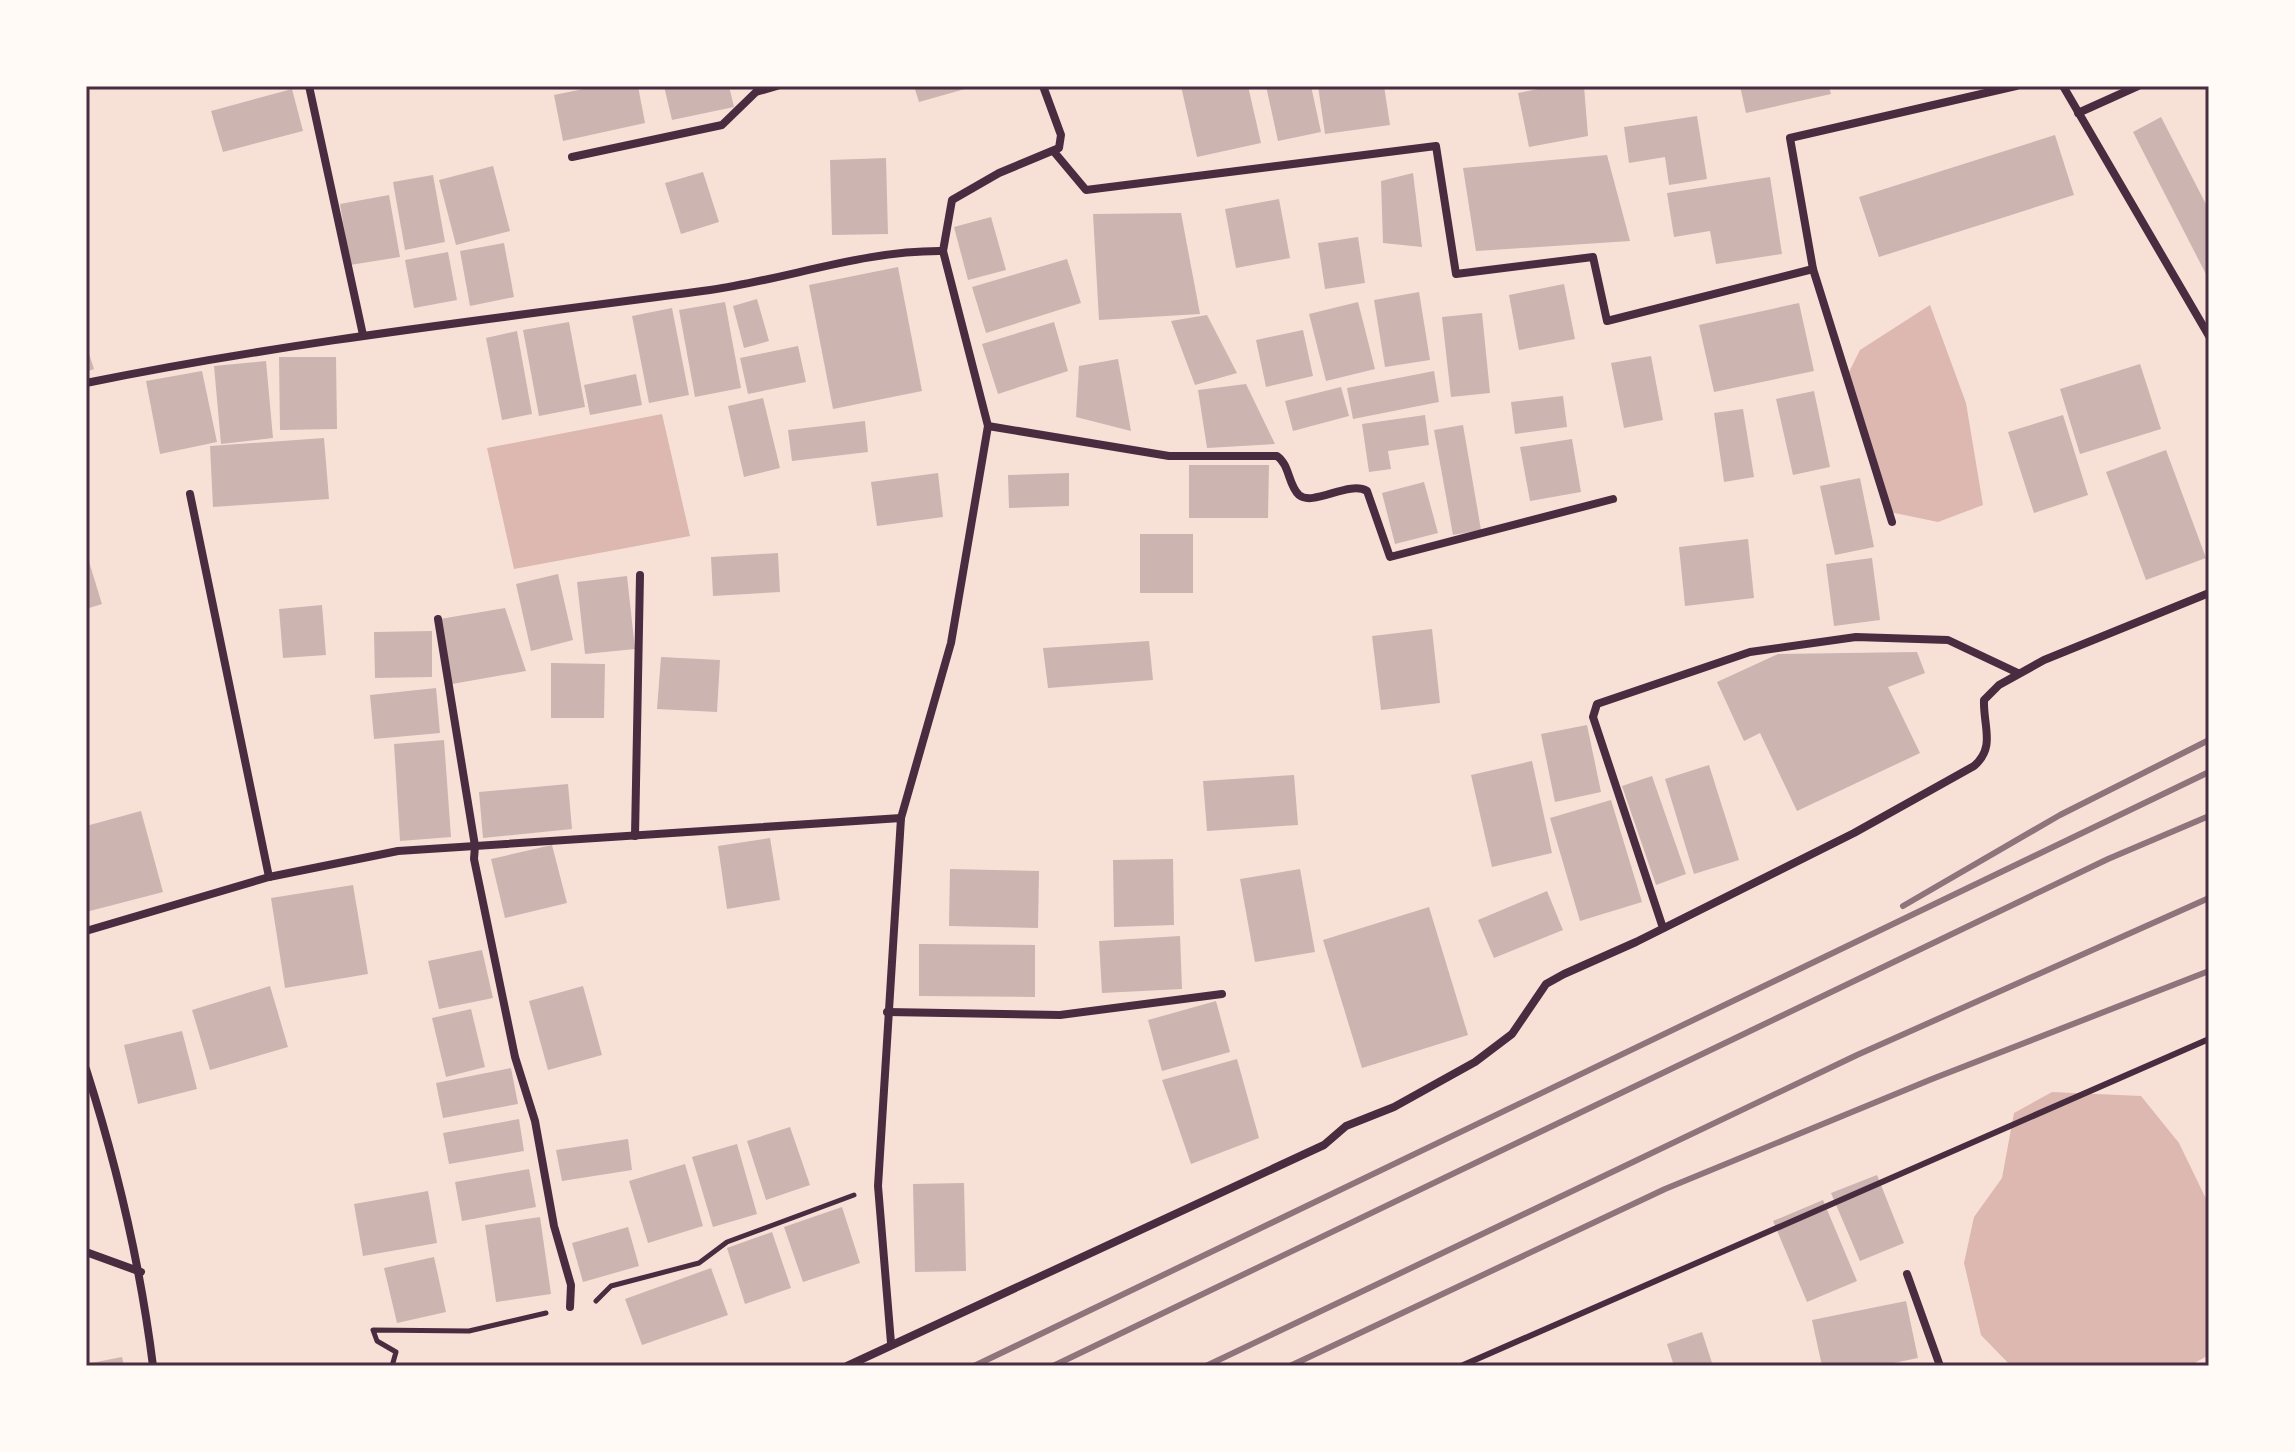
<svg xmlns="http://www.w3.org/2000/svg" width="2295" height="1452" viewBox="0 0 2295 1452" font-family="Inter,sans-serif">
<style>
.water{fill:#dcb8b0}
.building{fill:#ccb4b1}
.lines{fill:none;stroke-linecap:round;stroke-linejoin:round}
.path{stroke:#4a2c40;stroke-width:5}
.service{stroke:#4a2c40;stroke-width:6}
.minor{stroke:#4a2c40;stroke-width:8}
.rail{stroke:#8f747c;stroke-width:6}
.neatline{fill:none;stroke:#4a2c40;stroke-width:3}
</style>
<rect width="100%" height="100%" fill="#f7e1d7"/>
<g class="water">
<path d="M1930,305L1966,403L1983,505L1938,522L1885,511L1845,380L1860,350Z"/>
<path d="M662,414L690,536L514,569L487,448Z"/>
<path d="M2052,1092L2141,1096L2179,1143L2209,1205V1355L2189,1366H2011L1981,1335L1964,1263L1974,1217L2002,1178L2014,1113Z"/>
</g>
<g class="building">
<path d="M598,86H638L645,123L563,141L554,95Z"/>
<path d="M664,86H729L734,107L672,120Z"/>
<path d="M914,86H972V87L919,102Z"/>
<path d="M1181,86H1248L1261,143L1197,157Z"/>
<path d="M1266,86H1311L1321,132L1278,141Z"/>
<path d="M1318,86H1384L1390,125L1325,134Z"/>
<path d="M1554,86H1584L1588,136L1529,147L1518,93Z"/>
<path d="M1740,86H1829L1831,94L1746,113Z"/>
<path d="M292,89L303,131L223,152L211,111Z"/>
<path d="M1697,116L1707,179L1669,185L1665,157L1629,163L1624,127Z"/>
<path d="M2161,117L2209,210V280L2133,132Z"/>
<path d="M2055,135L2074,195L1879,257L1859,197Z"/>
<path d="M1607,155L1630,241L1476,251L1463,168Z"/>
<path d="M886,158L888,234L832,235L830,160Z"/>
<path d="M493,166L510,231L456,245L439,180Z"/>
<path d="M703,172L719,222L681,234L665,183Z"/>
<path d="M1413,173L1422,247L1383,243L1381,181Z"/>
<path d="M433,175L445,242L405,250L393,182Z"/>
<path d="M1770,177L1782,254L1716,264L1710,231L1674,237L1667,193Z"/>
<path d="M389,195L400,257L350,265L340,204Z"/>
<path d="M1279,199L1290,258L1236,268L1225,209Z"/>
<path d="M1181,213L1200,314L1099,320L1093,214Z"/>
<path d="M991,217L1006,270L968,280L954,227Z"/>
<path d="M1358,237L1365,283L1325,289L1318,243Z"/>
<path d="M504,243L514,297L470,306L460,251Z"/>
<path d="M448,252L457,300L414,308L405,260Z"/>
<path d="M1067,259L1081,303L986,333L972,287Z"/>
<path d="M898,267L922,391L833,409L809,285Z"/>
<path d="M1564,284L1575,339L1519,350L1509,295Z"/>
<path d="M1419,292L1430,360L1385,367L1374,300Z"/>
<path d="M757,299L769,341L744,348L733,306Z"/>
<path d="M725,302L741,388L695,397L679,310Z"/>
<path d="M1358,302L1375,369L1326,381L1309,314Z"/>
<path d="M1799,303L1814,371L1714,392L1699,325Z"/>
<path d="M672,308L689,395L649,403L632,316Z"/>
<path d="M1482,313L1490,393L1451,397L1442,317Z"/>
<path d="M1207,315L1237,373L1195,385L1171,321Z"/>
<path d="M569,322L585,407L539,416L523,330Z"/>
<path d="M1054,322L1068,371L998,394L982,344Z"/>
<path d="M1303,330L1313,376L1266,387L1256,340Z"/>
<path d="M517,331L532,414L502,420L486,338Z"/>
<path d="M86,345L94,369L86,372Z"/>
<path d="M798,346L806,382L748,394L740,358Z"/>
<path d="M1651,356L1663,420L1624,428L1611,363Z"/>
<path d="M279,357H336L337,429L280,430Z"/>
<path d="M1118,359L1131,431L1076,417L1079,366Z"/>
<path d="M266,361L273,438L221,444L214,366Z"/>
<path d="M2140,364L2161,429L2080,454L2060,389Z"/>
<path d="M202,371L217,442L160,454L146,381Z"/>
<path d="M1434,371L1439,402L1353,419L1347,388Z"/>
<path d="M636,374L642,405L590,415L584,385Z"/>
<path d="M1246,384L1275,444L1207,448L1198,390Z"/>
<path d="M1341,387L1349,416L1293,431L1285,401Z"/>
<path d="M1814,391L1830,467L1793,475L1776,399Z"/>
<path d="M1563,396L1567,427L1515,434L1511,402Z"/>
<path d="M763,398L780,468L744,477L728,406Z"/>
<path d="M1743,409L1754,477L1724,482L1714,413Z"/>
<path d="M1425,415L1429,445L1388,451L1391,469L1369,472L1362,424Z"/>
<path d="M2063,415L2088,495L2034,513L2008,432Z"/>
<path d="M865,421L868,452L792,461L788,430Z"/>
<path d="M1463,425L1481,530L1453,535L1434,430Z"/>
<path d="M324,438L329,499L213,507L210,446Z"/>
<path d="M1572,439L1581,492L1530,501L1520,447Z"/>
<path d="M2166,450L2206,558L2146,580L2106,472Z"/>
<path d="M1189,465H1269L1268,518H1189Z"/>
<path d="M938,473L943,517L877,526L871,482Z"/>
<path d="M1069,473V506L1009,508L1008,475Z"/>
<path d="M1860,478L1874,547L1835,555L1820,486Z"/>
<path d="M1424,482L1438,533L1395,544L1382,493Z"/>
<rect x="1140" y="534" width="53" height="59"/>
<path d="M1748,539L1754,598L1685,606L1679,547Z"/>
<path d="M86,552L102,604L86,609Z"/>
<path d="M778,553L780,592L713,596L711,557Z"/>
<path d="M1872,558L1880,620L1834,626L1826,564Z"/>
<path d="M558,574L573,640L531,651L516,584Z"/>
<path d="M627,576L635,649L585,654L577,582Z"/>
<path d="M322,605L326,655L283,658L279,609Z"/>
<path d="M505,608L526,671L452,684L440,619Z"/>
<path d="M1432,629L1440,703L1381,710L1372,636Z"/>
<path d="M432,631V677L375,678L374,632Z"/>
<path d="M1149,641L1153,680L1048,688L1043,648Z"/>
<path d="M1917,652L1925,673L1888,687L1920,753L1797,811L1760,733L1744,741L1717,682L1778,654Z"/>
<path d="M661,657L720,660L717,712L657,709Z"/>
<path d="M551,663L605,664L604,718H551Z"/>
<path d="M436,688L440,733L374,739L370,695Z"/>
<path d="M1587,725L1601,792L1555,802L1541,734Z"/>
<path d="M444,740L451,837L400,841L394,744Z"/>
<path d="M1532,761L1552,853L1492,867L1471,775Z"/>
<path d="M1709,765L1739,860L1694,874L1665,779Z"/>
<path d="M1294,775L1298,825L1207,831L1203,781Z"/>
<path d="M1652,776L1686,874L1656,885L1622,786Z"/>
<path d="M568,784L572,829L483,838L479,792Z"/>
<path d="M1611,800L1642,902L1580,921L1550,818Z"/>
<path d="M141,811L163,892L86,912V826Z"/>
<path d="M770,838L780,900L727,909L718,846Z"/>
<path d="M552,845L567,903L505,918L491,859Z"/>
<path d="M1173,859L1174,925L1114,927L1113,860Z"/>
<path d="M950,869L1039,871L1038,928L949,926Z"/>
<path d="M1300,869L1315,952L1255,962L1240,879Z"/>
<path d="M353,885L368,974L285,988L271,898Z"/>
<path d="M1547,891L1563,930L1494,958L1478,920Z"/>
<path d="M1429,907L1468,1035L1362,1068L1323,940Z"/>
<path d="M1180,936L1182,989L1102,993L1099,941Z"/>
<path d="M919,944L1035,945V997L919,996Z"/>
<path d="M482,950L493,998L439,1009L428,961Z"/>
<path d="M270,986L288,1047L210,1070L192,1010Z"/>
<path d="M583,986L602,1055L548,1070L529,1001Z"/>
<path d="M1216,1001L1230,1052L1162,1071L1148,1020Z"/>
<path d="M471,1009L485,1067L446,1077L432,1018Z"/>
<path d="M182,1031L197,1089L138,1104L124,1045Z"/>
<path d="M1237,1059L1259,1138L1191,1164L1162,1080Z"/>
<path d="M511,1068L518,1104L443,1118L436,1083Z"/>
<path d="M519,1119L524,1151L449,1164L443,1133Z"/>
<path d="M790,1127L810,1185L766,1200L747,1141Z"/>
<path d="M628,1139L632,1170L562,1181L556,1150Z"/>
<path d="M737,1144L757,1214L713,1227L692,1157Z"/>
<path d="M685,1164L703,1226L648,1243L629,1181Z"/>
<path d="M529,1169L536,1207L462,1221L455,1182Z"/>
<path d="M1877,1175L1904,1243L1860,1261L1831,1193Z"/>
<path d="M964,1183L966,1271L915,1272L913,1184Z"/>
<path d="M428,1191L437,1243L363,1256L354,1204Z"/>
<path d="M1823,1200L1857,1281L1807,1302L1773,1221Z"/>
<path d="M842,1207L860,1263L803,1282L784,1227Z"/>
<path d="M540,1217L551,1294L496,1302L485,1225Z"/>
<path d="M628,1227L639,1266L583,1282L572,1243Z"/>
<path d="M772,1232L791,1288L745,1304L727,1248Z"/>
<path d="M434,1257L446,1312L397,1323L384,1268Z"/>
<path d="M711,1268L728,1315L642,1345L625,1299Z"/>
<path d="M1906,1301L1918,1358L1879,1366H1822L1812,1320Z"/>
<path d="M1702,1332L1713,1366H1674L1667,1344Z"/>
<path d="M122,1357L124,1366H86V1364Z"/>
</g>
<g class="lines">
<g class="path">
<path d="M596,1301L611,1286L699,1263L727,1242L854,1195"/>
<path d="M392,1366L396,1352L377,1341L373,1330L469,1331L546,1313"/>
</g>
<path class="service" d="M1461,1366L2209,1039"/>
<g class="minor">
<path d="M309,86L363,335"/>
<path d="M2063,86L2209,336"/>
<path d="M2078,113L2138,86"/>
<path d="M1055,153L1086,190L1436,146L1456,274L1593,257L1607,321L1813,269L1790,138L2016,86"/>
<path d="M572,157L722,125L756,92L777,86"/>
<path d="M1813,269L1892,522"/>
<path d="M86,383C292,341 501,318 710,290C788,279 864,250 943,251"/>
<path d="M988,426L1169,456H1277C1290,465 1288,485 1299,495C1313,507 1349,480 1367,491L1390,557L1613,499"/>
<path d="M190,494L269,877"/>
<path d="M438,619L475,846L474,859L515,1057L535,1121L554,1226L571,1285L570,1307"/>
<path d="M635,836L640,575"/>
<path d="M1663,928L1593,717L1597,704L1750,652L1856,637L1948,640L2018,673"/>
<path d="M86,931L269,877L398,851L901,818"/>
<path d="M887,1012L1060,1015L1222,994"/>
<path d="M86,1069C118,1169 140,1262 153,1366"/>
<path d="M86,1252L141,1272"/>
<path d="M1907,1274L1940,1366"/>
<path d="M891,1343L878,1186L901,818L951,643L988,426L943,251L952,200L999,173L1059,148L1061,135L1043,86"/>
<path d="M847,1366L1324,1145L1346,1126L1394,1107L1475,1062L1512,1034L1546,984L1564,974L1636,942L1854,833L1974,766C1996,747 1983,726 1984,700L1999,685L2044,660L2209,593"/>
</g>
<g class="rail">
<path d="M1903,906L2060,815L2209,740"/>
<path d="M974,1366L2209,772"/>
<path d="M1053,1366L2108,859L2209,816"/>
<path d="M1206,1366L1857,1055L2209,898"/>
<path d="M1290,1366L1665,1189L1932,1079L2209,971"/>
</g>
</g>
<rect width="2295" height="1452" fill="none" stroke="#fffaf5" stroke-width="176"/>
<rect x="88" y="88" width="2119" height="1276" class="neatline"/>
</svg>
